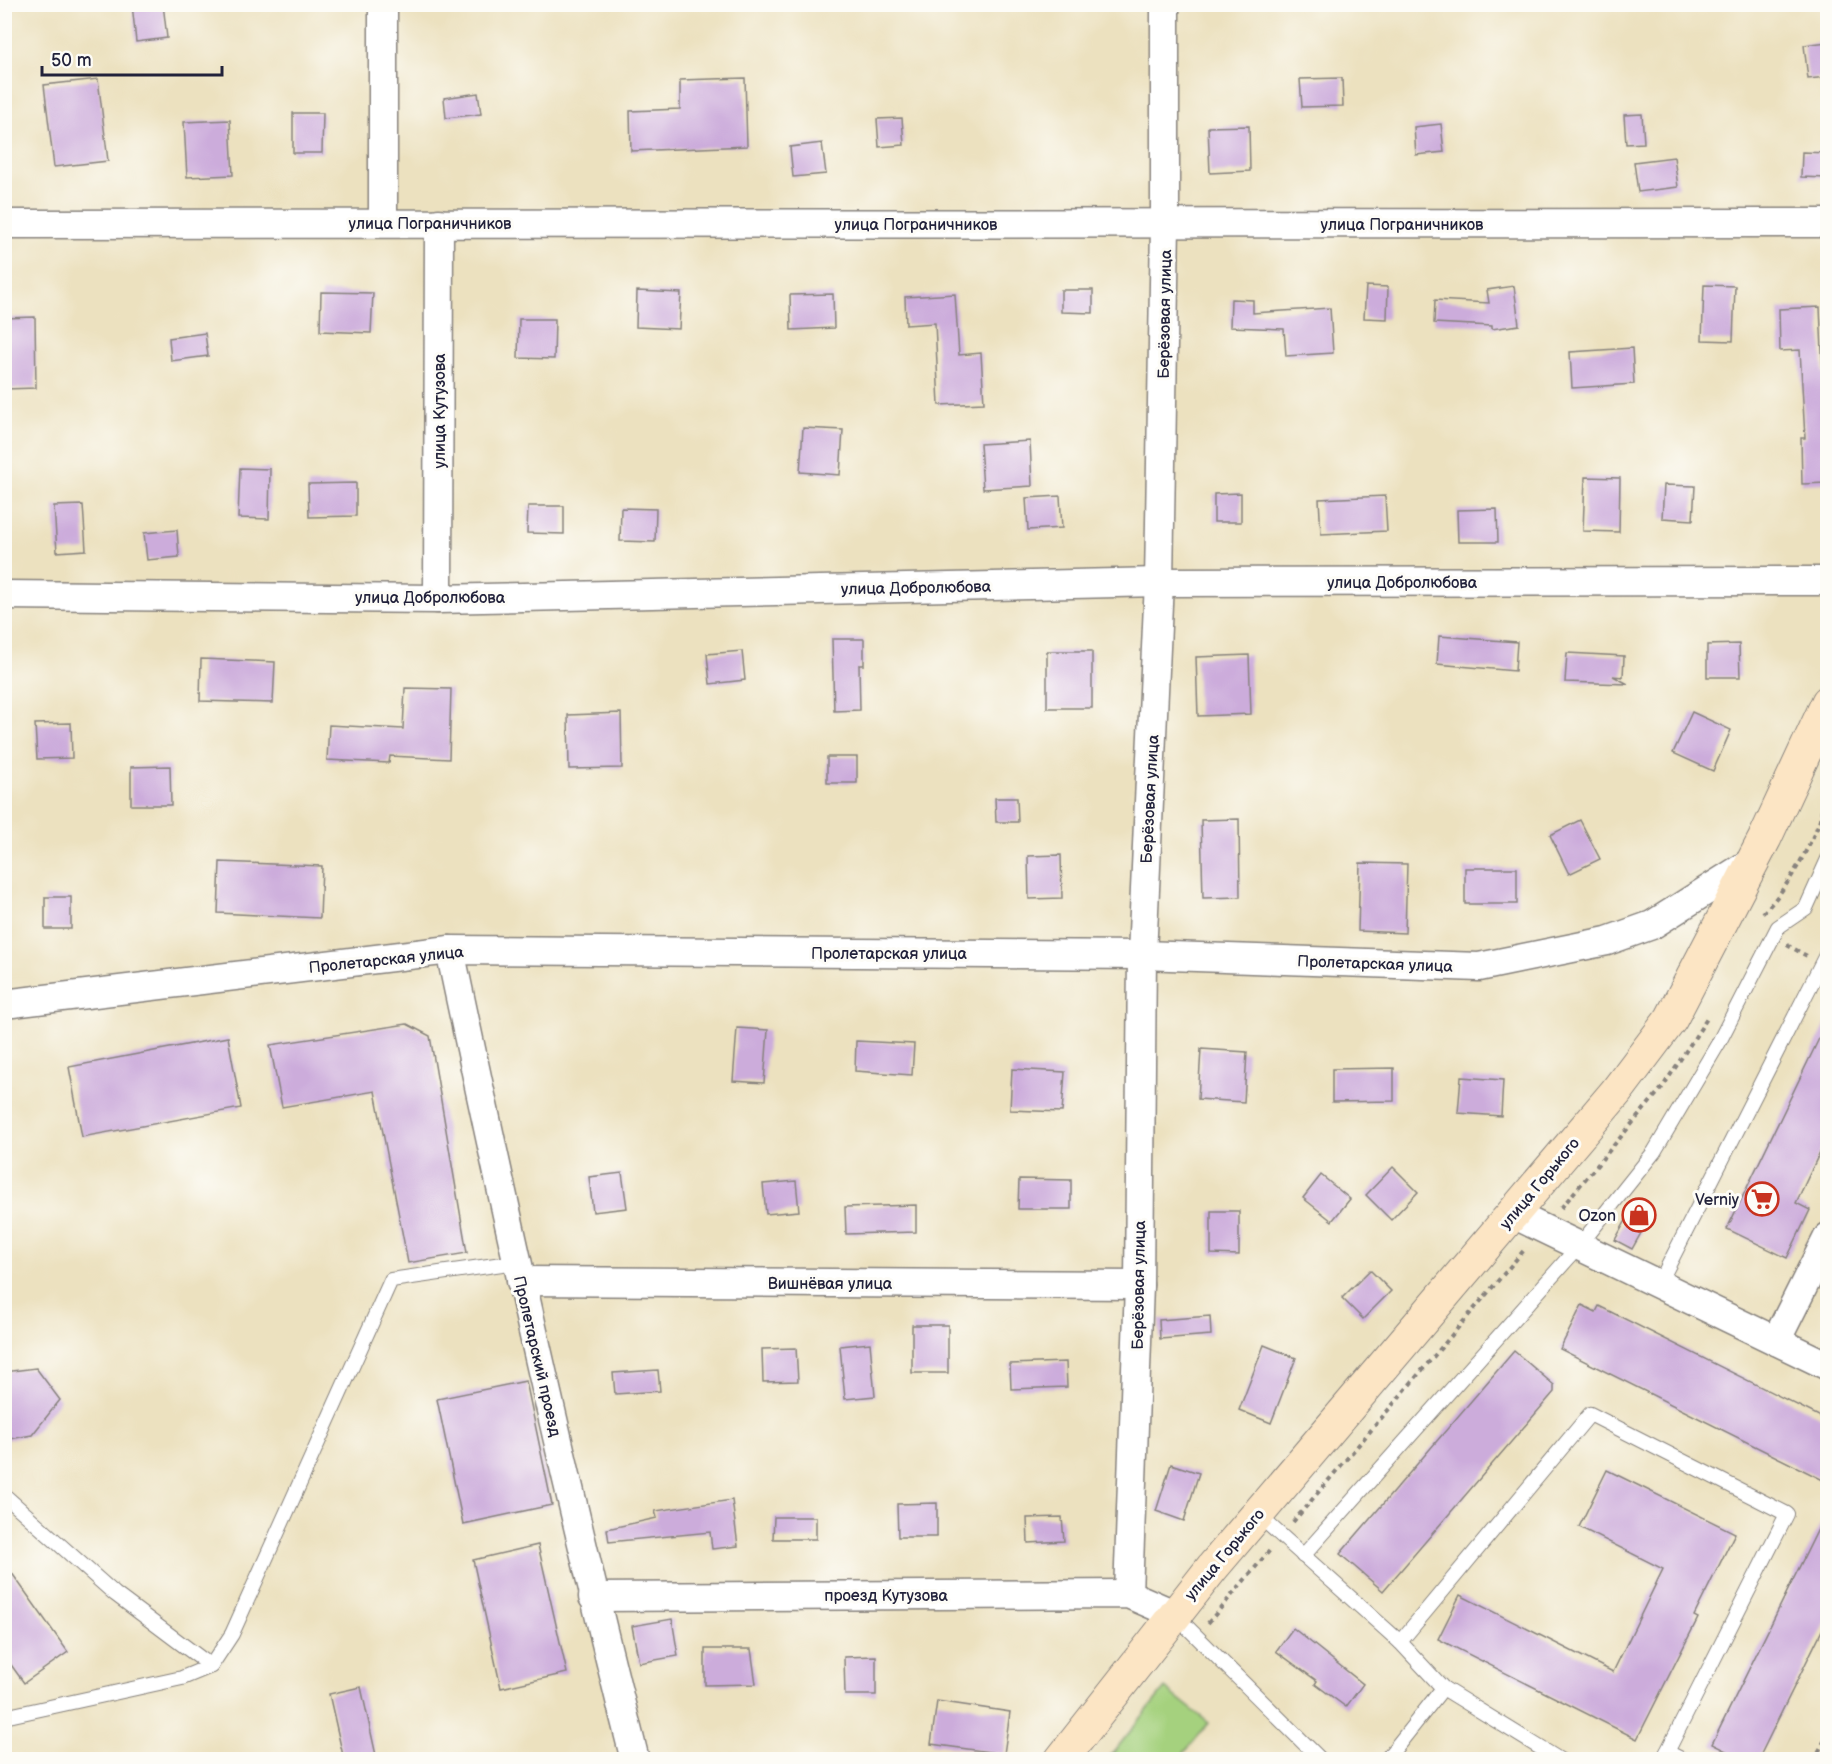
<svg xmlns="http://www.w3.org/2000/svg" width="1832" height="1764" viewBox="0 0 1832 1764" font-family="'Balsamiq Sans',sans-serif">
<style>
.green{fill:#a5d17e;stroke:#647a5c;stroke-width:1.5}
.building{fill:#ccacdb}
.lines{fill:none;stroke-linecap:round;stroke-linejoin:round}
.lane-casing{stroke:#87827d;stroke-width:16}
.street-casing{stroke:#87827d;stroke-width:31}
.secondary-casing{stroke:#87827d;stroke-width:35}
.path{stroke:#87827d;stroke-width:4;stroke-dasharray:4.5 4.5;stroke-linecap:butt}
.lane{stroke:#fff;stroke-width:14}
.street{stroke:#fff;stroke-width:28}
.secondary{stroke:#fce5c4;stroke-width:33}
.labels{text-anchor:middle;stroke-width:6;stroke-linejoin:round;paint-order:stroke}
.street-label{font-size:16px;fill:#22223b;stroke:#fdfcf7}
.poi-label{font-size:16px;fill:#22223b;stroke:#fdfcf7;text-anchor:end}
</style>
<rect width="100%" height="100%" fill="#fdfcf7"/>
<filter id="ink" filterUnits="userSpaceOnUse"><feTurbulence type="fractalNoise" baseFrequency=".0167" numOctaves="2"/><feDisplacementMap in="SourceGraphic" scale="12" xChannelSelector="R" yChannelSelector="G"/><feConvolveMatrix kernelMatrix="1 2 1 2 8 2 1 2 1" color-interpolation-filters="sRGB"/></filter>
<filter id="wash" filterUnits="userSpaceOnUse"><feTurbulence type="fractalNoise" baseFrequency=".008" numOctaves="4" result="noise"/><feDisplacementMap in="SourceGraphic" scale="24" xChannelSelector="R" yChannelSelector="G"/><feGaussianBlur stdDeviation="1.35" result="paint"/><feColorMatrix in="noise" values="0 0 0 0 0 0 0 0 0 0 0 0 0 0 0 0 0 1.4 0 .05"/><feComposite in="paint" operator="in"/></filter>
<g filter="url(#wash)">
<rect width="100%" height="100%" fill="#ece1bf"/>
<path class="green" d="M1165,1688L1209,1723L1179,1759H1108Z"/>
<g id="blocks">
<g class="building">
<path d="M132,4H163L167,38L136,42Z"/>
<path d="M1827,42V77L1808,79L1804,45Z"/>
<path d="M745,78L747,146L631,151L630,111L680,109V80Z"/>
<path d="M1342,78L1343,106L1302,107L1300,79Z"/>
<path d="M98,79L108,161L54,167L44,85Z"/>
<path d="M478,93L481,114L446,118L444,98Z"/>
<path d="M293,113H323L322,153H293Z"/>
<path d="M1642,114L1644,143L1626,144L1624,115Z"/>
<path d="M902,118L904,145L879,147L877,119Z"/>
<path d="M230,120L233,175L187,177L184,122Z"/>
<path d="M1441,124L1444,152L1416,155L1414,127Z"/>
<path d="M1249,126L1250,171L1210,173L1208,127Z"/>
<path d="M822,143L826,174L793,177L790,147Z"/>
<path d="M1802,152L1827,153V178L1801,177Z"/>
<path d="M1674,157L1678,187L1638,192L1634,162Z"/>
<path d="M1704,285L1735,286L1733,341L1702,340Z"/>
<path d="M1366,286L1388,287L1387,319L1364,318Z"/>
<path d="M1514,286L1519,325L1492,329V326L1434,323L1435,300L1489,303L1487,290Z"/>
<path d="M1061,290H1093V313L1061,312Z"/>
<path d="M637,291L681,293L679,329L636,327Z"/>
<path d="M321,292L373,293L371,333L320,331Z"/>
<path d="M833,294L834,328L791,330L790,295Z"/>
<path d="M955,294L959,355L981,353L984,403L939,405L935,323L906,325L905,297Z"/>
<path d="M1231,299L1253,300V313L1330,308L1333,353L1286,356L1284,329L1230,327Z"/>
<path d="M1820,307L1823,374H1827V483L1802,484L1801,438H1805L1800,350L1780,351L1779,309Z"/>
<path d="M35,317L36,388L5,389L4,318Z"/>
<path d="M519,319H555L554,359L518,358Z"/>
<path d="M205,333L208,356L171,361L169,338Z"/>
<path d="M1632,348L1634,384L1572,388L1570,352Z"/>
<path d="M803,428L843,430L840,475L800,472Z"/>
<path d="M1030,441L1032,486L983,489L980,444Z"/>
<path d="M240,468L270,469L269,519L238,518Z"/>
<path d="M1585,477L1620,478L1619,532L1583,531Z"/>
<path d="M356,483V516L309,517L308,484Z"/>
<path d="M1664,485L1695,486L1693,520L1662,518Z"/>
<path d="M1241,493V522H1214V494Z"/>
<path d="M1060,496L1062,528L1028,530L1026,498Z"/>
<path d="M1385,496L1387,531L1321,534L1319,499Z"/>
<path d="M83,505L86,550L57,552L54,506Z"/>
<path d="M528,506H564V534L527,533Z"/>
<path d="M621,508L656,509L655,542L620,541Z"/>
<path d="M1497,509L1498,542H1458L1457,510Z"/>
<path d="M177,530L179,557L147,560L144,533Z"/>
<path d="M1439,636L1517,642L1515,671L1437,664Z"/>
<path d="M832,639H864V665H859L860,710L834,711Z"/>
<path d="M1739,644L1740,677H1707V645Z"/>
<path d="M742,651L745,680L710,684L707,654Z"/>
<rect x="1047" y="651" width="45" height="57"/>
<path d="M1567,653L1624,656L1623,677L1613,676L1628,684L1565,682Z"/>
<path d="M1249,655L1251,714L1198,716L1196,657Z"/>
<path d="M201,659L275,662L273,703L200,701Z"/>
<path d="M405,688L451,689L449,759L390,756L389,763L327,760L329,725L403,729Z"/>
<path d="M1692,712L1731,730L1713,771L1673,753Z"/>
<path d="M621,713L622,768L569,769L568,715Z"/>
<path d="M71,723L72,758L37,759L35,724Z"/>
<rect x="827" y="757" width="30" height="26"/>
<path d="M170,766L171,805H131V767Z"/>
<path d="M995,798H1017L1018,822H996Z"/>
<path d="M1239,819L1240,897L1203,898L1201,820Z"/>
<path d="M1580,820L1600,859L1569,874L1550,835Z"/>
<path d="M1061,855L1062,898L1029,899L1028,856Z"/>
<path d="M220,862L322,866L320,918L218,913Z"/>
<path d="M1360,863L1407,864L1405,933L1358,931Z"/>
<rect x="1465" y="868" width="52" height="36"/>
<rect x="45" y="897" width="26" height="32"/>
<path d="M1827,1022V1137L1796,1203L1810,1210L1787,1258L1727,1229Z"/>
<path d="M407,1024L430,1036L467,1253L408,1263L375,1091L282,1107L270,1045Z"/>
<path d="M737,1028L768,1030L764,1083L733,1081Z"/>
<path d="M228,1037L241,1108L82,1137L69,1067Z"/>
<path d="M856,1041L914,1044L912,1075L855,1071Z"/>
<path d="M1201,1049L1247,1052L1244,1102L1198,1099Z"/>
<path d="M1394,1068V1101L1332,1102V1069Z"/>
<path d="M1012,1069L1065,1072L1062,1112L1010,1110Z"/>
<path d="M1461,1077L1503,1080L1501,1116L1458,1113Z"/>
<path d="M1393,1167L1418,1192L1391,1220L1366,1195Z"/>
<path d="M622,1173L627,1208L593,1212L589,1177Z"/>
<path d="M1321,1175L1350,1199L1332,1221L1303,1198Z"/>
<path d="M1019,1179L1071,1180V1209H1018Z"/>
<path d="M796,1181L799,1211L766,1214L763,1184Z"/>
<path d="M916,1205V1232L846,1234L845,1207Z"/>
<path d="M1634,1206L1651,1215L1632,1249L1615,1240Z"/>
<path d="M1211,1211H1239V1255L1211,1254Z"/>
<path d="M1370,1270L1391,1291L1363,1319L1342,1298Z"/>
<path d="M1582,1305L1596,1312L1599,1306L1827,1420V1482L1560,1349Z"/>
<path d="M1210,1316L1211,1335L1160,1339L1159,1320Z"/>
<rect x="912" y="1325" width="36" height="48"/>
<path d="M870,1343L875,1396L845,1399L840,1346Z"/>
<path d="M1264,1345L1296,1358L1271,1423L1239,1410Z"/>
<path d="M796,1348L798,1381L763,1382L762,1349Z"/>
<path d="M1514,1351L1554,1385V1392L1383,1591L1340,1554Z"/>
<path d="M1066,1362L1067,1387L1011,1389L1010,1364Z"/>
<path d="M36,1368L60,1400L32,1435L4,1440V1372Z"/>
<path d="M658,1370L660,1391L615,1394L613,1373Z"/>
<path d="M526,1381L552,1505L463,1524L437,1399Z"/>
<path d="M1171,1464L1199,1473L1184,1521L1156,1511Z"/>
<path d="M1607,1470L1735,1533L1694,1616L1698,1618L1637,1739L1438,1639L1460,1595L1613,1672L1663,1569L1579,1527Z"/>
<path d="M732,1500L738,1546L712,1549L710,1532L609,1542L607,1529L657,1518L655,1511Z"/>
<path d="M937,1503V1537H898L897,1504Z"/>
<path d="M1827,1511V1620L1758,1760H1744L1712,1744Z"/>
<path d="M774,1517H816V1539H773Z"/>
<path d="M1062,1517L1064,1541L1028,1543L1027,1518Z"/>
<path d="M538,1545L567,1673L501,1688L473,1560Z"/>
<path d="M4,1562L68,1652L24,1683L4,1655Z"/>
<path d="M672,1619L678,1656L639,1663L632,1626Z"/>
<path d="M1293,1628L1363,1684L1346,1707L1315,1684L1317,1681L1276,1651Z"/>
<path d="M705,1649H751L756,1684L705,1685Z"/>
<path d="M876,1656V1695H845L844,1657Z"/>
<path d="M361,1687L377,1760H344L329,1694Z"/>
<path d="M937,1701L1010,1712L1004,1754L931,1744Z"/>
</g>
</g>
</g>
<g filter="url(#ink)">
<use href="#blocks" fill-opacity="0" stroke="#87827d" stroke-width="1.5"/>
<g class="lines">
<g class="lane-casing">
<g id="lane">
<path d="M1659,1284L1828,951"/>
<path d="M4,1495L115,1594L211,1666"/>
<path d="M1257,1514L1400,1642L1443,1688L1560,1760"/>
<path d="M1303,1556L1579,1246L1654,1152L1718,1044L1778,927L1806,908L1828,859"/>
<path d="M1175,1615L1321,1760"/>
<path d="M1400,1642L1590,1414L1787,1514L1667,1752"/>
<path d="M4,1717L182,1678L211,1666L232,1634L391,1280L516,1262"/>
<path d="M1664,1758L1667,1752L1683,1760"/>
<path d="M1386,1760L1443,1688"/>
</g>
</g>
<g class="street-casing">
<g id="street">
<path d="M383,4V223"/>
<path d="M4,224L1828,223"/>
<path d="M4,595L438,599L1159,582L1828,581"/>
<path d="M438,599L439,223"/>
<path d="M450,950C507,1221 567,1491 635,1760"/>
<path d="M4,1004L450,950L1142,955L1479,967L1607,941L1652,925L1753,861"/>
<path d="M1513,1214L1828,1366"/>
<path d="M521,1281L1139,1285"/>
<path d="M1776,1341L1828,1237"/>
<path d="M1128,1594L1139,1285L1142,955L1159,582L1165,224V4"/>
<path d="M593,1597L1128,1594L1174,1614"/>
</g>
</g>
<g class="secondary-casing">
<path id="secondary" d="M1061,1760L1212,1568L1616,1092L1671,1019L1765,838L1828,702"/>
</g>
<g class="path">
<path d="M1763,913C1787,888 1804,858 1818,825C1823,812 1822,798 1828,784"/>
<path d="M1787,945L1807,956"/>
<path d="M1561,1208L1662,1088L1708,1017"/>
<path d="M1293,1522L1525,1249"/>
<path d="M1208,1623L1271,1549"/>
<path d="M1814,1760L1828,1734"/>
</g>
<use href="#lane" class="lane"/>
<use href="#street" class="street"/>
<use href="#secondary" class="secondary"/>
</g>
</g>
<defs>
<g id="supermarket-ring" transform="scale(1.725)"><circle r="9.5" fill="#fdfcf7" stroke="#c8321e" stroke-width="1.5"/><path d="M-6-5.5h2.5l.6 2H6L4.5 2H-2.5L-4.4-4H-6ZM-1.5 3.2a1.3 1.3 0 1 0 .1 0ZM3 3.2a1.3 1.3 0 1 0 .1 0Z" fill="#c8321e"/></g>
<g id="shop-ring" transform="scale(1.725)"><circle r="9.5" fill="#fdfcf7" stroke="#c8321e" stroke-width="1.5"/><path d="M-5-2.5h2.3a2.7 3.5 0 0 1 5.4 0H5L5.5 6h-11ZM-1.5-2.5h3a1.5 2.3 0 0 0-3 0Z" fill="#c8321e"/></g>
</defs>
<g fill-rule="evenodd">
<use href="#supermarket-ring" x="1762" y="1199"/>
<use href="#shop-ring" x="1639" y="1215"/>
</g>
<g class="labels">
<g class="street-label">
<text x="430" y="229">улица Пограничников</text>
<text x="916" y="230">улица Пограничников</text>
<text x="1402" y="230">улица Пограничников</text>
<text transform="translate(1164 314) rotate(-89)" y="6">Берёзовая улица</text>
<text transform="translate(439 411) rotate(-90)" y="6">улица Кутузова</text>
<text x="1402" y="588">улица Добролюбова</text>
<text transform="translate(916 587) rotate(-1)" y="6">улица Добролюбова</text>
<text x="430" y="603">улица Добролюбова</text>
<text transform="translate(1149 799) rotate(-87)" y="6">Берёзовая улица</text>
<text x="889" y="959">Пролетарская улица</text>
<text transform="translate(386 959) rotate(-6)" y="6">Пролетарская улица</text>
<text transform="translate(1375 963) rotate(2)" y="6">Пролетарская улица</text>
<text transform="translate(1539 1183) rotate(-50)" y="6">улица Горького</text>
<text x="830" y="1289">Вишнёвая улица</text>
<text transform="translate(1138 1285) rotate(-89)" y="6">Берёзовая улица</text>
<text transform="translate(538 1356) rotate(77)" y="6">Пролетарский проезд</text>
<text transform="translate(1224 1554) rotate(-50)" y="6">улица Горького</text>
<text x="886" y="1601">проезд Кутузова</text>
</g>
<g class="poi-label">
<text x="1739" y="1205">Verniy</text>
<text x="1616" y="1221">Ozon</text>
</g>
</g>
<rect width="1832" height="1764" fill="none" stroke="#fdfcf7" stroke-width="24"/>
<path d="M42 66v9h180v-9" fill="none" stroke="#22223b" stroke-width="3"/>
<text x="51" y="66" font-size="18" fill="#22223b" stroke="#fdfcf7" stroke-width="4.5" paint-order="stroke">50 m</text>
</svg>
